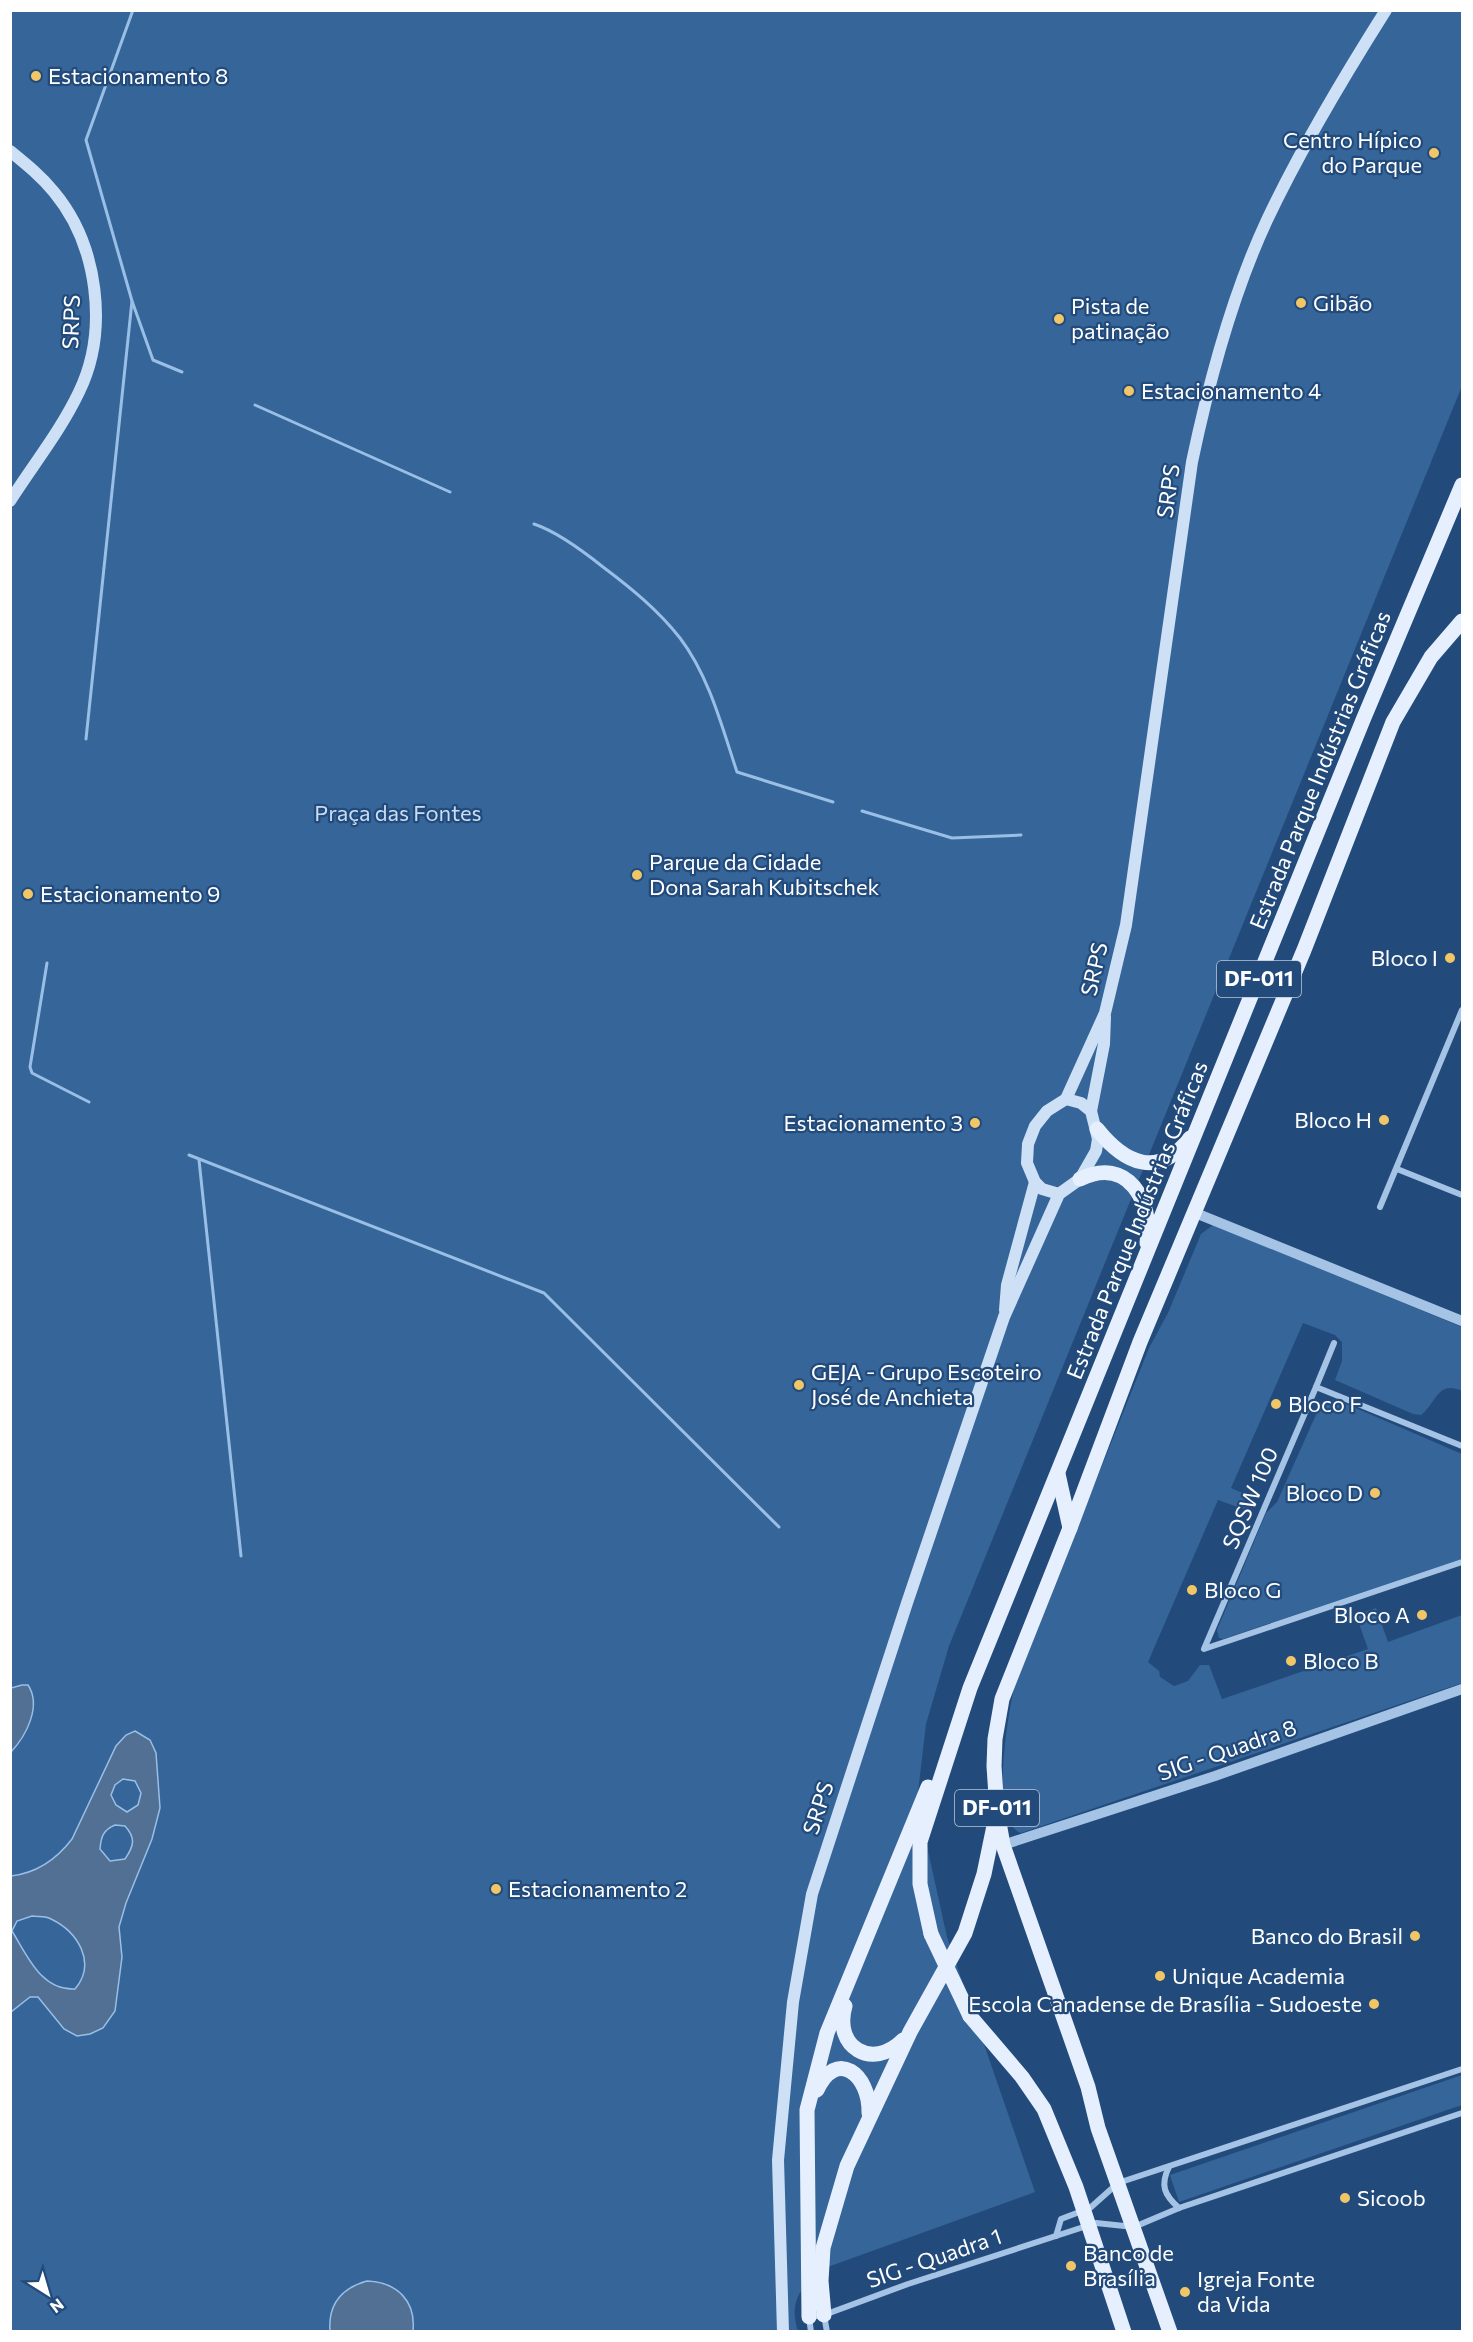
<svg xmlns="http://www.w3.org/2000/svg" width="1473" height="2342" viewBox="0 0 1473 2342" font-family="Commissioner,sans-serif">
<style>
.green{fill:#356599}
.water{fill:#527094;stroke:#99bfe7;stroke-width:1.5;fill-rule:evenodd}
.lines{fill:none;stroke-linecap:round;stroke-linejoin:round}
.stream{stroke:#99bfe7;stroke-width:3}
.minor{stroke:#a5c3e5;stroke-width:6}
.tertiary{stroke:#a5c3e5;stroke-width:10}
.secondary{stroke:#cee0f5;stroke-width:12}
.primary{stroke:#e6effd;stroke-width:15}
.primary-bridge{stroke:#e6effd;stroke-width:15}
.poi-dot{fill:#f1c667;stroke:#224b7b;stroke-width:2}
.labels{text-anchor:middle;stroke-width:4.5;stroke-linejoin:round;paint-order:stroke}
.shield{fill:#224b7b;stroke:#bdc9d7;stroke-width:1.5}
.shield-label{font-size:21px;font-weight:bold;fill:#fff}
.poi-label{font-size:22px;fill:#fff;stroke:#224b7b;text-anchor:start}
.street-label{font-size:22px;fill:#fff;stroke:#224b7b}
.park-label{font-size:22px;fill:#c8ddf4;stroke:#224b7b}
</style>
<rect width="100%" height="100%" fill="#224b7b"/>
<g class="green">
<path d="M11,11H1462V386L949,1646L926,1724L917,1801L947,1937L1035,2192L825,2268C802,2284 788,2301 798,2331L11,2332Z"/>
<path d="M1213,1225L1462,1327V1391C1437,1380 1437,1403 1421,1415L1413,1414L1335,1380L1342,1361V1342L1335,1335L1303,1323L1231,1488L1254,1498L1257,1507L1246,1510L1218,1500L1148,1662L1159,1671L1160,1677L1174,1686L1188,1681L1200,1665H1209L1222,1699L1368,1649L1356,1615L1376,1608L1388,1642L1462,1615V1683L1021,1833C988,1821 1009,1711 1015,1683L1149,1348L1168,1313L1201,1234Z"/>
<path d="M1325,1400H1337L1462,1454V1559L1223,1639L1219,1638L1217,1630L1266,1513L1277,1502L1319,1408Z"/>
<path d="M1462,2075V2105L1179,2202L1170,2175Z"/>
</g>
<g class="water">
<path d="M22,1685H28C42,1706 26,1736 11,1752V1688Z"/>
<path d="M135,1731L150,1740L156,1753L160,1808L152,1839L126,1903L119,1927L122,1957L115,2011L103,2028L90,2034L77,2036L64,2029L38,1997H30L11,2012V1876C37,1873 56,1860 72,1839L116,1746L126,1735ZM123,1779L135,1781L141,1793L138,1805L127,1812L116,1805L111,1795L115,1785ZM115,1825L125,1826C136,1838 134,1846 125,1859L110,1861L100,1849C101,1837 103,1830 115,1825ZM32,1916C38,1917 46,1916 51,1919C78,1932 97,1963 75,1989C41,1991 27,1955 12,1931L17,1921Z"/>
<path d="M367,2281C397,2282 416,2301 413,2331H330C328,2304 342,2288 367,2281Z"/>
</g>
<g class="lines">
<g class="stream">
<path d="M133,10L86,140L132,301L153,360L182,372"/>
<path d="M255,405L450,492"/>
<path d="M534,524C558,532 583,551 603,567C631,588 658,610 680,638C709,676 722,727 737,772L833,802"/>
<path d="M86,739L132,301"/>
<path d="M862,811L952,838L1021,835"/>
<path d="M47,963L30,1067L32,1073L89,1102"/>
<path d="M189,1155L544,1293L779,1527"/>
<path d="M199,1160L241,1556"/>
</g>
<g class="minor">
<path d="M1397,1169L1462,1195"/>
<path d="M1380,1207L1462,1010"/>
<path d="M1316,1387L1334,1343"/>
<path d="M1462,1446L1316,1387L1204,1649L1462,1562"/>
<path d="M1169,2167C1160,2185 1164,2195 1179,2208"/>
<path d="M1056,2236L1061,2219L1090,2208L1118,2183L1462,2069"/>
<path d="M824,2315L827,2332"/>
<path d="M811,2332L809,2317L824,2315L908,2284L1096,2223L1134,2227L1179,2208L1462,2113"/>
</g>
<g class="tertiary">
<path d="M1193,1212L1462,1321"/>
<path d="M1003,1845L1215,1776L1462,1689"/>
</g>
<g class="secondary">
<path d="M10,151C26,164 41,176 54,192C98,245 109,330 79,392C61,430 33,465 10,501"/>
<path d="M1091,1111L1104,1044L1105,1017"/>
<path d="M1059,1194L1042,1189L1035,1182L1027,1163L1028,1144L1035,1126L1047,1111L1066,1099L1105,1013L1126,925L1192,462C1209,381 1232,295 1267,220C1301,148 1343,78 1386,10"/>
<path d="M1005,1310L1007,1285L1035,1182"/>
<path d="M783,2332L778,2160L793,2002L812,1894L907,1603L1004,1317L1059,1194L1080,1179L1096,1151L1098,1139L1091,1111L1081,1103L1066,1099"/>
</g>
<g class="primary">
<path d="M1097,1129C1125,1164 1158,1179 1190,1138"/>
<path d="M1080,1179C1128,1156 1153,1201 1147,1243"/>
<path d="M1058,1474L1070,1528"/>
<path d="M931,1934L920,1884V1842L970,1688L1363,720L1462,485"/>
<path d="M845,2006C833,2047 872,2071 903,2040"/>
<path d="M970,2016L1022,2077L1044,2109L1076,2187L1124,2332"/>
<path d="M817,2090C836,2048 870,2074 869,2113"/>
<path d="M824,2315L821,2281L823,2248L847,2166L910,2032L965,1933L984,1874L995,1821"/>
<path d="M809,2317L807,2110L827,2033L928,1787"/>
<path d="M1170,2332L1098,2128L1088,2087L1003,1845L997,1811L994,1766L995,1739L1002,1699L1070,1528L1140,1342L1304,950L1393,722L1431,657L1462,621"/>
</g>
<path class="primary-bridge" d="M931,1934L970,2016"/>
</g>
<g class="poi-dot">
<circle cx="36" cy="76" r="6"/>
<circle cx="1434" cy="153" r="6"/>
<circle cx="1301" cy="303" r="6"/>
<circle cx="1059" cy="319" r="6"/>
<circle cx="1129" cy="391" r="6"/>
<circle cx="637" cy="875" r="6"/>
<circle cx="28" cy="894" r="6"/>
<circle cx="1450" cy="958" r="6"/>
<circle cx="1384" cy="1120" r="6"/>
<circle cx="975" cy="1123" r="6"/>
<circle cx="799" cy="1385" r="6"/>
<circle cx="1276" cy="1404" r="6"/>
<circle cx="1375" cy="1493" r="6"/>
<circle cx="1192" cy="1590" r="6"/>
<circle cx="1422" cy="1615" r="6"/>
<circle cx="1291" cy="1661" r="6"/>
<circle cx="496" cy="1889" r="6"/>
<circle cx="1415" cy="1936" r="6"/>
<circle cx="1160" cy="1976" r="6"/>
<circle cx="1374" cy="2004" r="6"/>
<circle cx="1345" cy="2198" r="6"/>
<circle cx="1071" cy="2266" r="6"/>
<circle cx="1185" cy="2292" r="6"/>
</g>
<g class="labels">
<g class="shield">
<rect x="1217" y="961" width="84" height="36" rx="4.5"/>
<rect x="955" y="1790" width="84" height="36" rx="4.5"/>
</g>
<g class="shield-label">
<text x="1259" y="986">DF-011</text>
<text x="997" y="1815">DF-011</text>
</g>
<g class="poi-label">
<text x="48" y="84">Estacionamento 8</text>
<text x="1422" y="148" text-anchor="end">Centro Hípico<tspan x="1422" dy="25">do Parque</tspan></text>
<text x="1313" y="311">Gibão</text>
<text x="1071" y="314">Pista de<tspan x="1071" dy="25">patinação</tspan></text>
<text x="1141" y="399">Estacionamento 4</text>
<text x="649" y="870">Parque da Cidade<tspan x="649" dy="25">Dona Sarah Kubitschek</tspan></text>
<text x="40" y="902">Estacionamento 9</text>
<text x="1438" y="966" text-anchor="end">Bloco I</text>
<text x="1372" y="1128" text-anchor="end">Bloco H</text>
<text x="963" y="1131" text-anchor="end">Estacionamento 3</text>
<text x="811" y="1380">GEJA - Grupo Escoteiro<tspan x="811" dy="25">José de Anchieta</tspan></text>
<text x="1288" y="1412">Bloco F</text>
<text x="1363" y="1501" text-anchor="end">Bloco D</text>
<text x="1204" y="1598">Bloco G</text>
<text x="1410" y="1623" text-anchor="end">Bloco A</text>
<text x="1303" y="1669">Bloco B</text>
<text x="508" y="1897">Estacionamento 2</text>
<text x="1403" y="1944" text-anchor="end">Banco do Brasil</text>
<text x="1172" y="1984">Unique Academia</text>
<text x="1362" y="2012" text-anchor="end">Escola Canadense de Brasília - Sudoeste</text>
<text x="1357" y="2206">Sicoob</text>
<text x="1083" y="2261">Banco de<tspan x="1083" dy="25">Brasília</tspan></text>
<text x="1197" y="2287">Igreja Fonte<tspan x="1197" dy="25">da Vida</tspan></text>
</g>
<g class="street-label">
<text transform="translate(71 322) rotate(-88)" y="8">SRPS</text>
<text transform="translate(1168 491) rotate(-82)" y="8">SRPS</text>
<text transform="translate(1320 770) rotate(-68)" y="8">Estrada Parque Indústrias Gráficas</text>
<text transform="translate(1094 969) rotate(-77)" y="8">SRPS</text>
<text transform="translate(1137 1220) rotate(-68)" y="8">Estrada Parque Indústrias Gráficas</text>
<text transform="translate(1250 1498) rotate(-67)" y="8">SQSW 100</text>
<text transform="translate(1227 1750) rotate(-19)" y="8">SIG - Quadra 8</text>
<text transform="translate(818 1808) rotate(-72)" y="8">SRPS</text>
<text transform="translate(934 2258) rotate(-19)" y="8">SIG - Quadra 1</text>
</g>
<g class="park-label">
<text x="398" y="821">Praça das Fontes</text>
</g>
</g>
<rect width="1473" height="2342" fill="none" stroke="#ffffff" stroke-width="24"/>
<g transform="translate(48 2294) rotate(143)" stroke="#224b7b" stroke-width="4.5" paint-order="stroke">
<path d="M0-4.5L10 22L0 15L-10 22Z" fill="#ffffff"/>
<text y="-9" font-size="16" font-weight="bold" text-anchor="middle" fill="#ffffff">N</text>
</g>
</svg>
